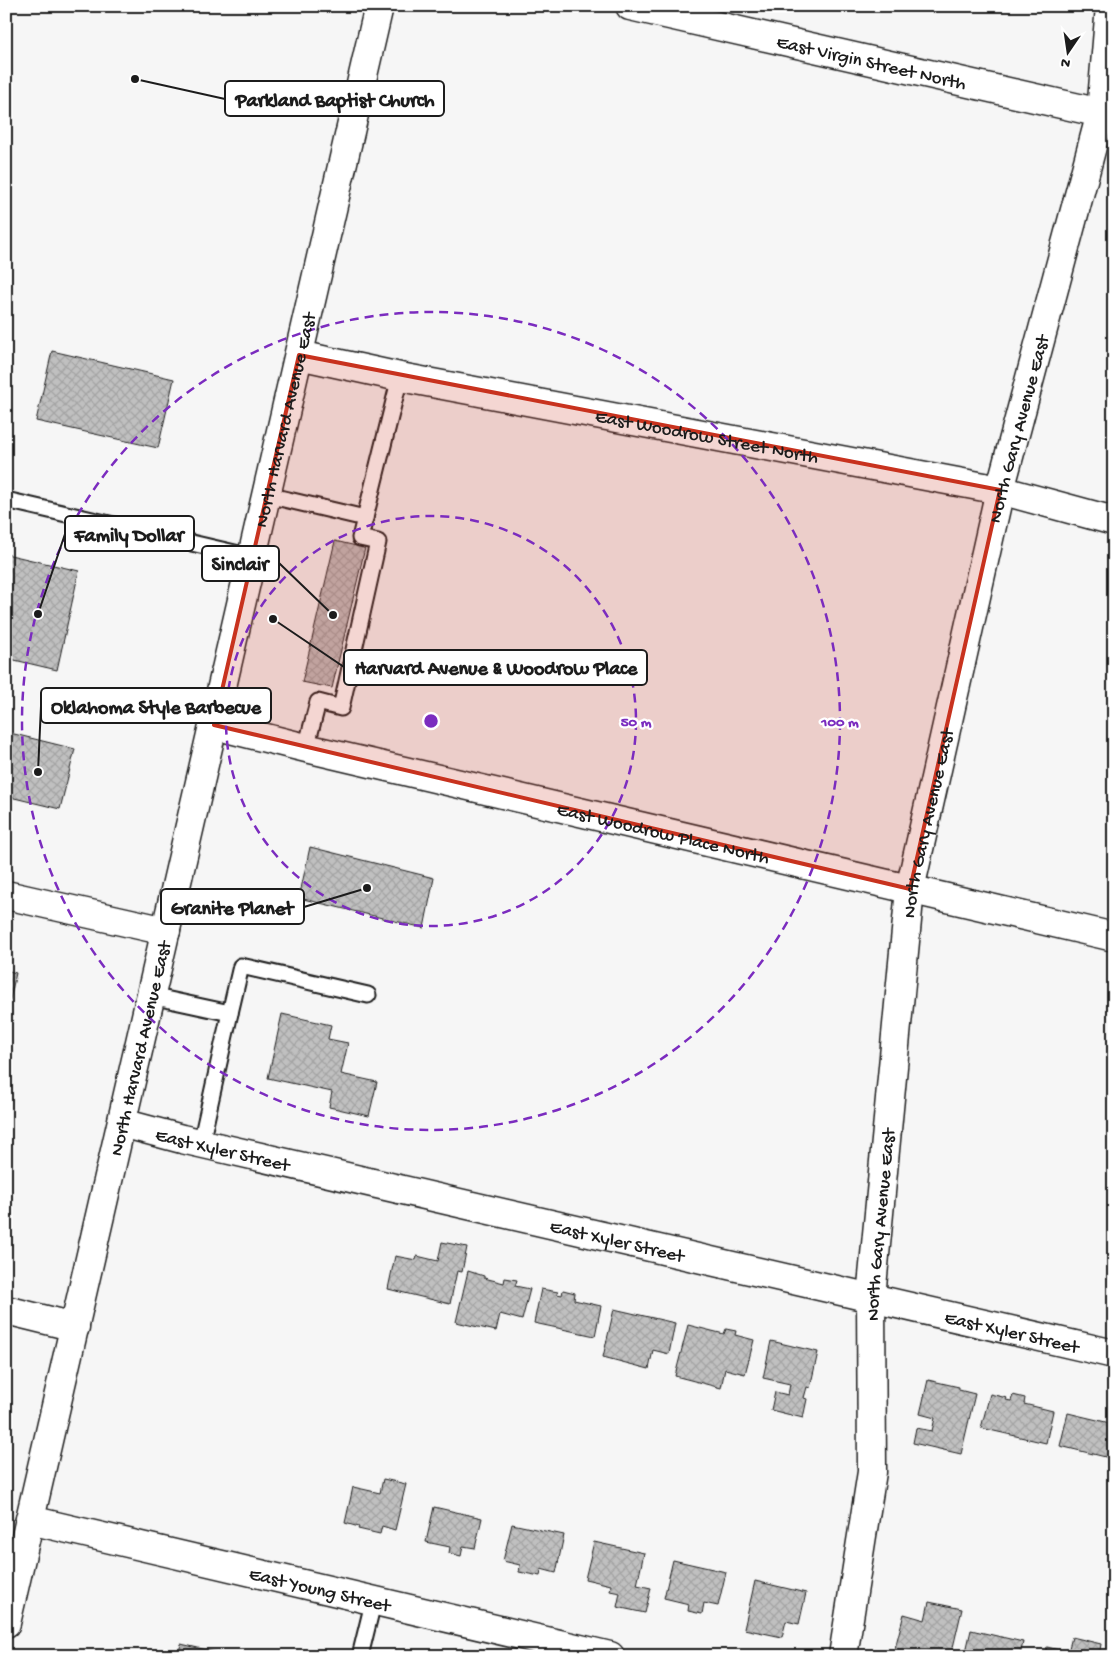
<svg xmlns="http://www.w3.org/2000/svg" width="1120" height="1662" viewBox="0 0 1120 1662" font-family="'Gochi Hand',sans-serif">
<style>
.building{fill:url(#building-cross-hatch);stroke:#1c1c1c}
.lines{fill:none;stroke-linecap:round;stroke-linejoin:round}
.service-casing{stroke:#1c1c1c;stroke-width:19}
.minor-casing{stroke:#1c1c1c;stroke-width:31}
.secondary-casing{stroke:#1c1c1c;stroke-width:31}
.service{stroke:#fff;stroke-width:15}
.minor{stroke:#fff;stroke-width:28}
.secondary{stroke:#fff;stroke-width:28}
.marked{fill:#c8321e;fill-opacity:0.2;stroke:#c8321e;stroke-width:4;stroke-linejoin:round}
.ring{fill:none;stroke:#7b2cbf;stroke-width:2.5;stroke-dasharray:9 6}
.labels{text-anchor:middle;stroke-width:4.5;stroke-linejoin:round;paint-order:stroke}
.street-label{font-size:19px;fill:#1c1c1c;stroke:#fff}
.centre{fill:#7b2cbf;stroke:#fff;stroke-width:2.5}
.ring-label{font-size:15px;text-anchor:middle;font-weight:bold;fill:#7b2cbf;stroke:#fff;stroke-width:4.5;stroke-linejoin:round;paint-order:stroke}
.leader{fill:none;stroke:#1c1c1c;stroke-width:2}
.callout-dot{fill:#1c1c1c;stroke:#fff;stroke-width:2}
.callout{fill:#fff;stroke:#1c1c1c;stroke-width:2}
.callout-label{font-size:20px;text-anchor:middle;font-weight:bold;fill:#1c1c1c}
</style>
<defs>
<pattern id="building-cross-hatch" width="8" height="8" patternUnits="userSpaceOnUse" patternTransform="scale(1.25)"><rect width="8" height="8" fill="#c0c0c0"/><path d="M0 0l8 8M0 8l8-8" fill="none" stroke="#a4a4a4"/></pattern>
</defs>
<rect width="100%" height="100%" fill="#f6f6f6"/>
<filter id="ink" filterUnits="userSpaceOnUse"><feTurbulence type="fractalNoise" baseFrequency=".02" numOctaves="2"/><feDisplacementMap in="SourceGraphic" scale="10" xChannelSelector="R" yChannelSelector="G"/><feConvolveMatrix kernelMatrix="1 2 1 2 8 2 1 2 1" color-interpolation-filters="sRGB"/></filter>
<g filter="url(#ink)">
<g class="building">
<path d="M52,351L174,379L158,448L36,421Z"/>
<path d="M335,541L365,548L332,688L302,682Z"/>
<path d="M6,554L79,571L57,670L6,658Z"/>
<path d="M6,732L75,749L60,809L6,796Z"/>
<path d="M310,847L434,878L424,928L299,898Z"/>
<path d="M6,970L16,973L6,1017Z"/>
<path d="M282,1014L331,1025L328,1039L348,1043L341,1074L377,1082L369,1116L329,1107L332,1092L268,1078Z"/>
<path d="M442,1242L467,1247L462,1272L457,1271L450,1304L388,1289L395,1256L416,1260L417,1256L438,1261Z"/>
<path d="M468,1271L484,1276V1278L504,1283L505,1278L517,1280L515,1286L530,1289L522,1320L500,1314L496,1331L456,1322Z"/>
<path d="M541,1289L558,1292L557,1294L562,1295L563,1290L575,1293L574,1300L601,1306L595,1336L534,1323Z"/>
<path d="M614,1309L675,1323L669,1354L653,1350L649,1369L603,1357Z"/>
<path d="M688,1325L724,1334L726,1329L736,1331L735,1335L754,1340L745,1374L725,1369L721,1388L675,1376Z"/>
<path d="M771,1341L818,1352L810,1388L807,1387L804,1398L807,1399L803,1418L771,1410L775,1392L788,1395L790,1384L763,1378Z"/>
<path d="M928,1380L959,1387V1390L975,1394L961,1454L913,1443L916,1428L932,1431L935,1418L920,1414Z"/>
<path d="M990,1394L1007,1398L1006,1400L1011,1401L1013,1395L1025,1398L1024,1404L1053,1411L1046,1443L981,1428Z"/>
<path d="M1068,1413L1114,1424V1459L1060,1446Z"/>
<path d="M383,1479L406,1484L395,1530L382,1526L380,1534L358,1529L359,1527L345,1523L353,1487L380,1493Z"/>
<path d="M434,1507L482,1518L475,1548L463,1546L461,1556L449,1553L450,1547L426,1542Z"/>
<path d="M512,1524L564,1535L556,1573L541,1569L540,1576L519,1572L520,1565L503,1561Z"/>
<path d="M594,1542L644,1553L637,1585L651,1588L645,1613L617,1607L620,1593L610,1591L611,1585L585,1579Z"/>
<path d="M673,1560L726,1572L718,1606L704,1603L702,1614L688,1611L689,1604L664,1598Z"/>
<path d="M755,1581L806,1593L799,1624L786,1621L782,1637L744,1629Z"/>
<path d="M929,1602L962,1609L951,1656H912L894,1652L904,1614L925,1620Z"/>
<path d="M971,1630L1023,1642L1020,1656H965Z"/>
<path d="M1072,1637L1101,1644L1099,1656H1045L1047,1647L1068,1652Z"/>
<path d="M181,1644L232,1656H178Z"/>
</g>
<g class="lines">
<g class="service-casing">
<g id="service">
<path d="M267,495L365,518"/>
<path d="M6,500L252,557"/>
<path d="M306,748L318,702L341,708L378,542L360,538L400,377"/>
<path d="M151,996L230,1013L241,966L368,995"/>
<path d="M201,1143L230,1013"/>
<path d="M360,1656L374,1599"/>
</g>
</g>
<g class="minor-casing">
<g id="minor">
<path id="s1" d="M630,6L1114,116"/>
<path id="s2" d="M299,355L400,377L1000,490L1114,521"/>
<path id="s3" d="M214,725L306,748L1114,937"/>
<path d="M6,895L166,931"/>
<path id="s4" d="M122,1123L182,1139L1114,1354"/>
<path d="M6,1310L75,1327"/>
<path id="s5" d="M30,1520L610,1656"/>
<path id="s6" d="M843,1656L872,1472L871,1297L910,889L1000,490L1101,113L1110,6"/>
</g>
</g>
<g class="secondary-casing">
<g id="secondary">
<path id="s7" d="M6,1623L379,6"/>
</g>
</g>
<use href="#service" class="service"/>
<use href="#minor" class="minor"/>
<use href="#secondary" class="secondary"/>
</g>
</g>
<path class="marked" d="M299,355L1000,490L910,889L214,725Z"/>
<g class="ring">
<circle cx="431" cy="721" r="205"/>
<circle cx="431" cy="721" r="409"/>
</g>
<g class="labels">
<g class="street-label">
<text dy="7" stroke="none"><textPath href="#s1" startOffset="248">East Virgin Street North</textPath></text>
<text dy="7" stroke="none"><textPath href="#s7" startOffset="1235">North Harvard Avenue East</textPath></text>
<text dy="7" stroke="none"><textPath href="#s6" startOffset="1244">North Gary Avenue East</textPath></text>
<text dy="7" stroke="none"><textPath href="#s2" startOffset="416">East Woodrow Street North</textPath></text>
<text dy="7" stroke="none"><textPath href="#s6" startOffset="839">North Gary Avenue East</textPath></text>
<text dy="7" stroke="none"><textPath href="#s3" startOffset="462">East Woodrow Place North</textPath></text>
<text dy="7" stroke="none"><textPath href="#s7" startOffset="590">North Harvard Avenue East</textPath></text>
<text dy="7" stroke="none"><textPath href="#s4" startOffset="104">East Xyler Street</textPath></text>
<text dy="7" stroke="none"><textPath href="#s6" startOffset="434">North Gary Avenue East</textPath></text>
<text dy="7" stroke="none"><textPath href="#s4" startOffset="509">East Xyler Street</textPath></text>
<text dy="7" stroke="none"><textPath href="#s4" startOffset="914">East Xyler Street</textPath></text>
<text dy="7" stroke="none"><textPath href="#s5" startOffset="298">East Young Street</textPath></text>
</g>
</g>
<circle cx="431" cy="721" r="8" class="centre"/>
<g class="ring-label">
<text x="636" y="726">50 m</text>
<text x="840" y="726">100 m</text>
</g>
<path class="leader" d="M135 79L225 99M38 614L65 534M333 615L279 563M273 619L344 667M38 772L41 706M367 888L304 907"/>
<g class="callout-dot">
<circle cx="135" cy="79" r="5"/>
<circle cx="38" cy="614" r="5"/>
<circle cx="333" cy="615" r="5"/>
<circle cx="273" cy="619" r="5"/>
<circle cx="38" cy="772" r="5"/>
<circle cx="367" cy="888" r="5"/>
</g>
<g class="callout">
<rect x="225" y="81" width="219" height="35" rx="5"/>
<rect x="65" y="516" width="129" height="35" rx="5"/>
<rect x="202" y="546" width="77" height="35" rx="5"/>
<rect x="344" y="650" width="303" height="35" rx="5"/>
<rect x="41" y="688" width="230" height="35" rx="5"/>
<rect x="161" y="889" width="143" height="35" rx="5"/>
</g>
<g class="callout-label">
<text x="335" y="106">Parkland Baptist Church</text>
<text x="129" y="541">Family Dollar</text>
<text x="240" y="570">Sinclair</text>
<text x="496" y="674">Harvard Avenue &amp; Woodrow Place</text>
<text x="156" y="713">Oklahoma Style Barbecue</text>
<text x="232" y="914">Granite Planet</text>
</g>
<rect width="1120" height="1662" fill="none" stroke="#fff" stroke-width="25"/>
<rect x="12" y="12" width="1095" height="1637" fill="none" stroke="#1c1c1c" stroke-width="2" filter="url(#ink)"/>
<g transform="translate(1068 52) rotate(193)" stroke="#ffffff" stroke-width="4" paint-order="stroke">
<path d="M0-4L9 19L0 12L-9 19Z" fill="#1c1c1c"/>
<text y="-8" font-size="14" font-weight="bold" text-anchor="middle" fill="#1c1c1c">N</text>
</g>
</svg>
